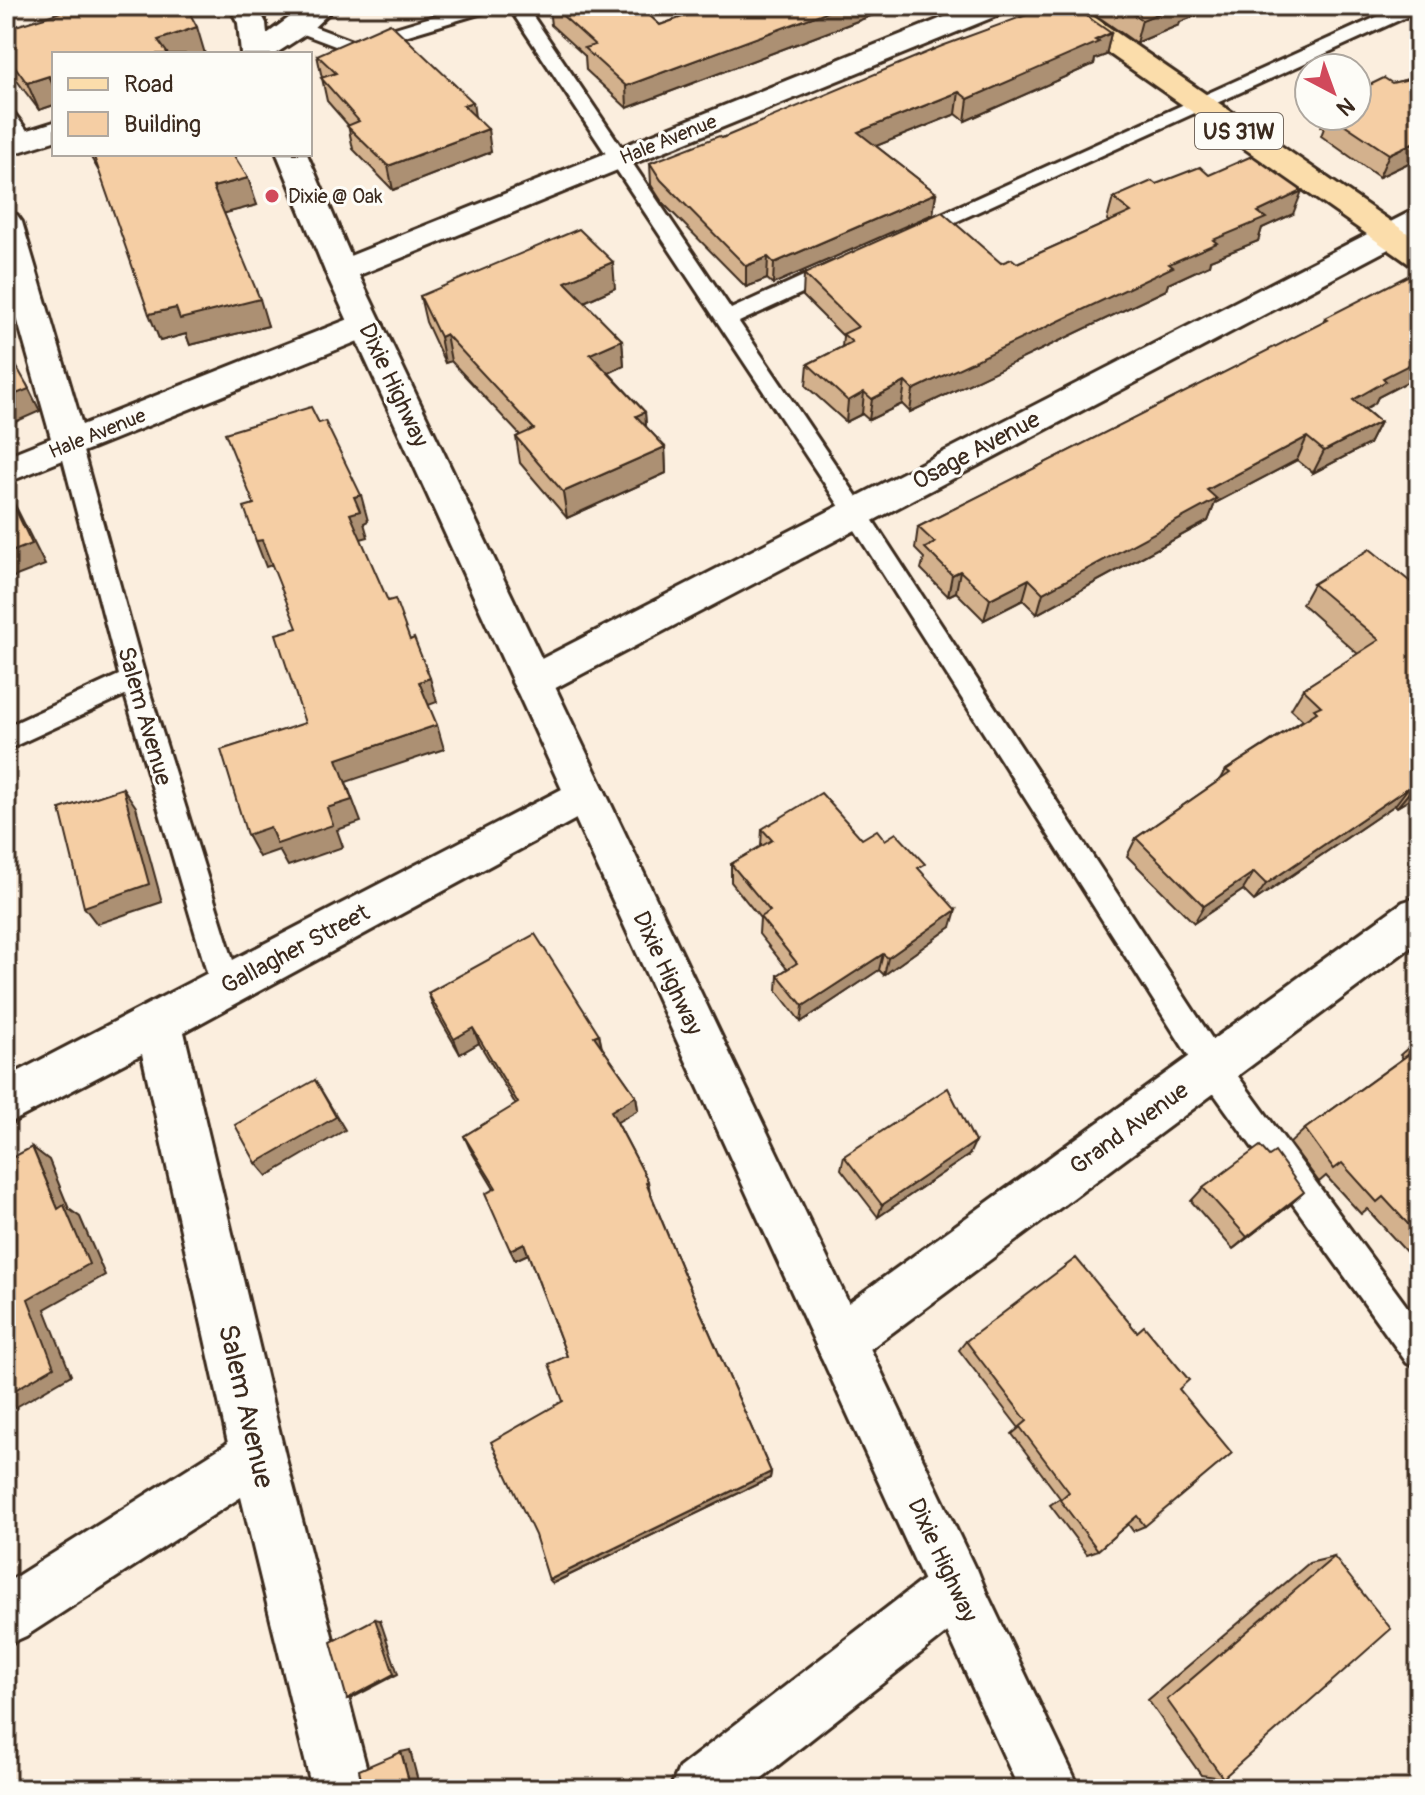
<svg xmlns="http://www.w3.org/2000/svg" width="1425" height="1795" viewBox="0 0 1425 1795" font-family="Pangolin,sans-serif">
<style>
.lines{fill:none;stroke-linecap:round;stroke-linejoin:round}
.lane-casing{stroke:#3b2a1e;stroke-width:6}
.street-casing{stroke:#3b2a1e;stroke-width:6}
.secondary-casing{stroke:#3b2a1e;stroke-width:6}
.primary-casing{stroke:#3b2a1e;stroke-width:6}
.lane{fill:#fdfcf7;fill-rule:evenodd}
.street{fill:#fdfcf7;fill-rule:evenodd}
.secondary{fill:#fdfcf7;fill-rule:evenodd}
.primary{fill:#fbddab;fill-rule:evenodd}
.wall{fill:#d3b18d;stroke:#3b2a1e;stroke-width:2}
.shaded-wall{fill:#ac9073;stroke:#3b2a1e;stroke-width:2}
.building{fill:#f5cea4;stroke:#3b2a1e;stroke-width:2}
.poi-dot{fill:#d1495b;stroke:#fdfcf7;stroke-width:3}
.labels{text-anchor:middle;stroke-width:6;stroke-linejoin:round;paint-order:stroke}
.far-street-label{font-size:20px;fill:#3b2a1e;stroke:#fdfcf7}
.far-poi-label{font-size:20px;fill:#3b2a1e;stroke:#fdfcf7;text-anchor:start}
.shield{fill:#fdfcf7;stroke:#75695f;stroke-width:2}
.shield-label{font-size:22px;font-weight:bold;fill:#3b2a1e}
.street-label{font-size:24px;fill:#3b2a1e;stroke:#fdfcf7}
.near-street-label{font-size:28px;fill:#3b2a1e;stroke:#fdfcf7}
</style>
<rect width="100%" height="100%" fill="#fbeede"/>
<filter id="ink" filterUnits="userSpaceOnUse"><feTurbulence type="fractalNoise" baseFrequency=".0125" numOctaves="2"/><feDisplacementMap in="SourceGraphic" scale="16" xChannelSelector="R" yChannelSelector="G"/><feConvolveMatrix kernelMatrix="1 2 1 2 8 2 1 2 1" color-interpolation-filters="sRGB"/></filter>
<g filter="url(#ink)">
<g class="lines">
<g class="lane-casing">
<g id="lane">
<path d="M467,6H495L492,10L351,52L293,30L290,26L299,21L352,41Z"/>
<path d="M508,6H526L731,309L832,263H846L849,268L846,273L739,322L864,507L1224,1057L1419,1323V1368L1407,1363L1202,1077L848,519Z"/>
<path d="M1401,6H1419V11L920,238H906L903,234L906,230Z"/>
<path d="M6,110L13,112L32,137L35,141L32,145H18L6,129Z"/>
<path d="M70,436L78,438L81,444L146,680L241,986L236,995L226,999L216,995L211,986L125,695L6,750V727L119,675L59,444L62,438Z"/>
</g>
</g>
<g class="street-casing">
<g id="street">
<path d="M972,6H1010L1006,12L352,278L341,281L330,278L325,271L330,264Z"/>
<path d="M1419,210V233L546,693L532,698L518,693L512,682L518,671L1408,213Z"/>
<path d="M6,212L17,215L22,222L82,425L354,317L366,314L378,317L383,325L378,333L6,483V456L51,438L6,279Z"/>
<path d="M585,777L600,782L606,794L600,806L184,1032L285,1455L372,1789H312L241,1497L26,1636L6,1645V1583L228,1443L142,1054L6,1125V1078Z"/>
<path d="M1419,897V941L858,1358L840,1366L822,1358L814,1340L822,1322L1403,902Z"/>
<path d="M957,1561L977,1569L985,1589L977,1609L748,1789H670L679,1768L937,1569Z"/>
</g>
</g>
<g class="secondary-casing">
<g id="secondary">
<path d="M229,6H257L266,23L267,34L305,6H336L309,32L275,54H241L238,23Z"/>
<path d="M54,122V141L6,156V137Z"/>
<path d="M277,154H307L357,271L1080,1789H1019L325,271Z"/>
</g>
</g>
<g class="primary-casing">
<path id="primary" d="M1046,6H1078L1419,241V266L1408,263L1050,12Z"/>
</g>
<use href="#lane" class="lane"/>
<use href="#street" class="street"/>
<use href="#secondary" class="secondary"/>
<use href="#primary" class="primary"/>
</g>
<g class="wall">
<path d="M530,6H639L660,25L713,6H897L627,108L586,70L585,56L551,25L549,8L537,12Z"/>
<path d="M1091,6H1220L1180,22L1179,25L1136,43L1090,11Z"/>
<path d="M6,29L54,54V105L39,110L6,66Z"/>
<path d="M1111,33L1106,55L1095,59L1094,64L965,121L956,114L876,146L936,193L933,214L773,284L767,279L746,287L662,202L651,185L650,163L722,138Z"/>
<path d="M317,55L475,116L491,152L393,190L353,149L348,125L327,101Z"/>
<path d="M1419,73V158L1379,177L1321,136L1324,128L1321,127L1326,116H1357L1392,83L1405,80Z"/>
<path d="M89,154H233L257,205L224,213L268,326L190,345L186,334L160,341L101,175Z"/>
<path d="M1209,175L1293,214L1262,228L1258,241L1210,260L1209,265L1168,284L1166,290L910,412L902,404L869,420L862,414L846,422L806,386L808,364L842,347L843,336L803,296L804,274L1017,263L1109,222L1107,220L1113,198L1156,184Z"/>
<path d="M615,288L584,302L622,340L624,366L609,373L645,412L646,427L665,447L666,473L567,518L520,463L516,437L520,435L451,361L445,363L426,322L420,296Z"/>
<path d="M1325,318L1418,370L1413,379L1378,397L1375,403L1365,409L1380,422L1369,444L1313,473L1297,460L1215,503L1208,521L1037,614L1023,600L984,620L956,592L948,596L921,569L924,558L915,549L918,527L1323,323Z"/>
<path d="M1313,584L1419,589V794L1397,807L1395,805L1254,901L1243,890L1194,923L1127,856L1136,838L1221,779L1226,770L1303,720L1291,709L1303,689L1358,654L1302,604Z"/>
<path d="M762,829L862,839L885,840L922,873L951,927L884,975L879,970L801,1022L777,991L778,975L787,969L759,934L760,918L731,882V864L761,846Z"/>
<path d="M428,993L599,1034L601,1046L636,1096L638,1110L617,1122L648,1181L650,1192L683,1272L771,1472L770,1478L553,1583L563,1401L567,1356L528,1254L515,1260L494,1189L470,1149L464,1136L516,1105L479,1043L460,1054L434,1009Z"/>
<path d="M1419,1038V1266L1367,1209L1361,1214L1326,1176L1319,1182L1290,1143L1305,1129L1403,1058L1400,1055Z"/>
<path d="M969,1155L878,1217L841,1169L844,1156Z"/>
<path d="M1203,1188L1290,1205L1233,1249L1191,1201Z"/>
<path d="M966,1341L1179,1389L1145,1526L1133,1531L1128,1524L1098,1550L1087,1554L1050,1505L1060,1498L1012,1434L1019,1428L959,1350Z"/>
<path d="M1334,1557L1223,1778L1201,1775L1148,1700L1309,1563Z"/>
</g>
<g class="shaded-wall">
<path d="M536,6H549V8L537,12Z"/>
<path d="M842,6H897L627,108L626,86Z"/>
<path d="M1177,6H1220L1180,22L1179,25L1136,43L1142,20Z"/>
<path d="M197,27L205,54H163L158,40Z"/>
<path d="M1111,33L1106,55L1095,59L1094,64L965,121L968,99Z"/>
<path d="M49,76L54,88V105L39,110L27,83Z"/>
<path d="M959,92L956,114L856,154L858,132Z"/>
<path d="M473,102L476,125L463,105Z"/>
<path d="M488,129L491,152L393,190L388,166Z"/>
<path d="M1419,140V158L1379,177L1389,154Z"/>
<path d="M248,178L257,205L222,214L213,187Z"/>
<path d="M1302,191L1293,214L1262,228L1258,241L1210,260L1209,265L1168,284L1166,290L910,412L913,390L1169,264L1213,240L1258,212Z"/>
<path d="M936,193L933,214L773,284L774,263Z"/>
<path d="M768,257L767,279L746,287V266Z"/>
<path d="M613,262L615,288L568,309L565,282Z"/>
<path d="M260,299L268,326L190,345L186,334L160,341L149,314L176,308Z"/>
<path d="M446,334L451,361L445,363L440,337Z"/>
<path d="M622,340L624,366L593,380L590,354Z"/>
<path d="M1419,353V369L1413,379L1378,397L1375,403L1342,422L1353,400Z"/>
<path d="M905,382L902,404L869,420L872,399Z"/>
<path d="M27,385L40,411L6,426V398Z"/>
<path d="M864,392L862,414L846,422L848,401Z"/>
<path d="M645,412L647,438L636,416Z"/>
<path d="M1380,422L1369,444L1313,473L1324,451Z"/>
<path d="M1307,437L1297,460L1215,503L1208,521L1037,614L1043,593L1207,490Z"/>
<path d="M665,447L666,473L567,518L563,492Z"/>
<path d="M6,490L17,509L45,565L6,580Z"/>
<path d="M361,495L368,521L364,523L368,537L357,540L350,514L354,497Z"/>
<path d="M262,540L272,565L266,567L256,541Z"/>
<path d="M960,571L956,592L948,596L952,575Z"/>
<path d="M1029,579L1023,600L984,620L990,599Z"/>
<path d="M430,678L437,702L426,706L419,682Z"/>
<path d="M437,725L444,749L346,782L361,822L337,830L343,847L288,866L279,850L259,857L247,835L337,759Z"/>
<path d="M1419,784V794L1397,807L1412,789Z"/>
<path d="M1409,787L1395,805L1254,901L1266,884Z"/>
<path d="M123,788L136,807L162,902L97,924L84,907Z"/>
<path d="M1254,872L1243,890L1194,923L1204,906Z"/>
<path d="M956,910L951,927L884,975L888,958Z"/>
<path d="M883,954L879,970L801,1022L803,1006Z"/>
<path d="M473,1028L479,1043L460,1054L454,1039Z"/>
<path d="M599,1034L602,1048L594,1036Z"/>
<path d="M315,1080L345,1130L267,1176L256,1163Z"/>
<path d="M636,1096L638,1110L614,1124L611,1111Z"/>
<path d="M975,1142L969,1155L878,1217L882,1205Z"/>
<path d="M32,1147L49,1160L69,1209L80,1217L105,1275L45,1309L71,1375L11,1410L6,1408V1395L28,1299L58,1209Z"/>
<path d="M1304,1192L1290,1205L1233,1249L1247,1237Z"/>
<path d="M524,1243L528,1254L515,1260L510,1250Z"/>
<path d="M771,1472L770,1478L553,1583L549,1580Z"/>
<path d="M375,1619L380,1620L398,1674L352,1698L347,1699Z"/>
<path d="M410,1750L420,1789H411L401,1752Z"/>
<path d="M116,1784L118,1789H99L98,1787Z"/>
</g>
<g class="building">
<path d="M80,6H186L197,27L158,40L168,54H54V85L49,76L27,83L6,54V29Z"/>
<path d="M552,6H639L660,25L713,6H842L626,86L584,48L595,45Z"/>
<path d="M1051,6H1072L1111,33L1095,40L1099,42L968,99L959,92L858,132L936,193L774,263L768,257L746,266L661,180L650,163L719,136L722,138L942,46Z"/>
<path d="M1121,6H1177L1142,20Z"/>
<path d="M390,23L473,102L463,105L488,129L388,166L347,126L359,121L321,78L336,73L317,55Z"/>
<path d="M1419,73V140L1389,154L1332,116H1357V91L1384,78L1392,83L1405,80Z"/>
<path d="M93,154H233L248,178L213,187L260,299L180,319L176,308L149,314Z"/>
<path d="M1252,156L1302,191L1258,212L1266,218L1213,240L1217,243L1169,264L1173,267L913,390L905,382L872,399L864,392L848,401L808,364L852,342L843,334L858,327L804,274L942,212L1001,263L1012,259L1017,263L1131,212L1113,198L1152,181L1156,184L1200,167L1209,175Z"/>
<path d="M579,229L613,262L565,282L622,340L590,354L645,412L636,416L665,447L563,492L516,437L534,429L446,334L440,337L420,296Z"/>
<path d="M1419,270V360L1383,378L1386,381L1353,400L1380,422L1324,451L1307,437L1207,490L1217,499L1043,593L1029,579L990,599L960,571L952,575L925,548L935,543L918,527L1328,320L1325,318Z"/>
<path d="M6,348L27,385L29,389L6,398Z"/>
<path d="M311,407L319,423L325,421L361,495L354,497L360,511L350,514L388,601L395,599L410,640L414,638L430,678L419,682L437,725L337,759L352,800L327,808L333,825L277,844L270,827L247,835L221,750L305,723L276,634L297,628L262,540L256,541L244,507L254,504L225,433Z"/>
<path d="M6,490L32,544L6,554Z"/>
<path d="M1370,549L1419,589V784L1412,789L1409,787L1266,884L1254,872L1204,906L1136,838L1230,773L1226,770L1317,712L1314,709L1321,706L1303,689L1379,640L1313,584Z"/>
<path d="M123,788L149,884L84,907L60,809Z"/>
<path d="M821,793L862,839L877,830L885,840L896,833L925,864L918,868L956,910L888,958L883,954L803,1006L778,975L797,963L760,917L770,911L731,864L772,840L762,829Z"/>
<path d="M535,934L599,1034L594,1036L636,1096L611,1111L648,1181L646,1183L683,1272L771,1472L549,1580L535,1535L491,1442L563,1401L549,1364L567,1356L524,1243L510,1250L485,1194L496,1188L464,1136L518,1103L473,1028L454,1039L428,993Z"/>
<path d="M1419,1047V1236L1383,1197L1377,1202L1342,1163L1334,1169L1305,1129Z"/>
<path d="M315,1080L336,1117L256,1163L235,1125Z"/>
<path d="M948,1088L975,1142L882,1205L844,1156Z"/>
<path d="M1260,1146L1269,1156L1275,1152L1304,1192L1247,1237L1203,1188Z"/>
<path d="M32,1147L58,1209L64,1205L89,1264L28,1299L54,1367L6,1395V1161Z"/>
<path d="M1076,1258L1137,1332L1144,1326L1189,1380L1179,1389L1232,1453L1145,1526L1137,1516L1098,1550L1060,1500L1069,1492L1020,1427L1027,1421L966,1341Z"/>
<path d="M1334,1557L1391,1629L1223,1778L1167,1700Z"/>
<path d="M375,1619L394,1674L347,1699L331,1642Z"/>
<path d="M401,1752L411,1789H363L359,1770Z"/>
</g>
</g>
<circle class="poi-dot" cx="272" cy="196" r="8"/>
<g class="labels">
<g class="far-street-label">
<text transform="translate(668 139) rotate(-22)" y="7">Hale Avenue</text>
<text transform="translate(97 433) rotate(-22)" y="7">Hale Avenue</text>
</g>
<g class="far-poi-label">
<text x="288" y="203">Dixie @ Oak</text>
</g>
<rect class="shield" x="1195" y="113" width="88" height="36" rx="6"/>
<g class="shield-label">
<text x="1239" y="139">US 31W</text>
</g>
<g class="street-label">
<text transform="translate(394 385) rotate(65)" y="8">Dixie Highway</text>
<text transform="translate(976 450) rotate(-28)" y="8">Osage Avenue</text>
<text transform="translate(145 716) rotate(74)" y="8">Salem Avenue</text>
<text transform="translate(295 949) rotate(-28)" y="8">Gallagher Street</text>
<text transform="translate(668 973) rotate(65)" y="8">Dixie Highway</text>
<text transform="translate(1129 1128) rotate(-36)" y="8">Grand Avenue</text>
<text transform="translate(943 1560) rotate(65)" y="8">Dixie Highway</text>
</g>
<g class="near-street-label">
<text transform="translate(247 1406) rotate(77)" y="10">Salem Avenue</text>
</g>
</g>
<rect width="1425" height="1795" fill="none" stroke="#fdfcf7" stroke-width="32"/>
<rect x="16" y="16" width="1393" height="1763" fill="none" stroke="#3b2a1e" stroke-width="3" filter="url(#ink)"/>
<rect x="52" y="52" width="260" height="104" fill="#fdfcf7" stroke="#afa8a0" stroke-width="2"/>
<rect x="68" y="78" width="40" height="12" fill="#fbddab" stroke="#afa8a0" stroke-width="2"/>
<text x="124" y="92" font-size="24" fill="#3b2a1e">Road</text>
<rect x="68" y="112" width="40" height="24" fill="#f5cea4" stroke="#afa8a0" stroke-width="2"/>
<text x="124" y="132" font-size="24" fill="#3b2a1e">Building</text>
<g transform="translate(1333 92) rotate(139)"><circle r="38" fill="#fdfcf7" stroke="#afa8a0" stroke-width="2"/>
<path d="M0-6L14 30L0 20L-14 30Z" fill="#d1495b"/>
<text y="-12" font-size="22" font-weight="bold" text-anchor="middle" fill="#3b2a1e">N</text>
</g>
</svg>
